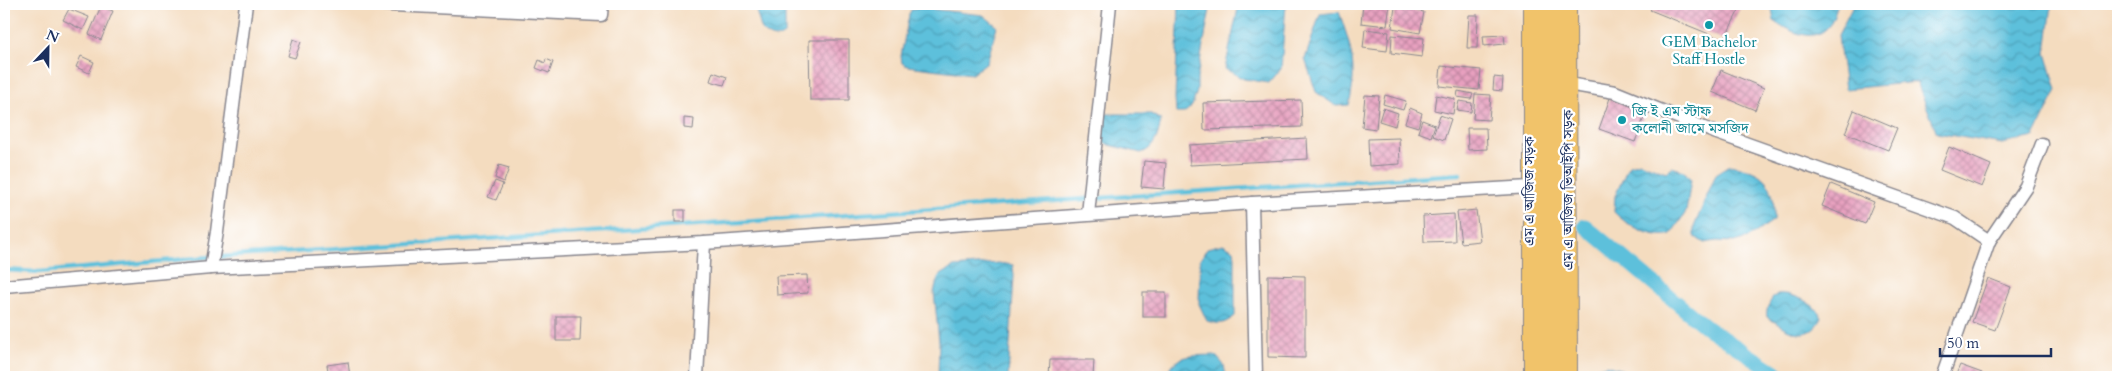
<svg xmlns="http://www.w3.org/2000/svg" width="2122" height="381" viewBox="0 0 2122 381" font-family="Cardo,'Noto Serif Bengali',serif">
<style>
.water{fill:url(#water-waves);stroke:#3c789c}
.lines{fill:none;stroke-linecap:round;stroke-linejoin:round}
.stream{stroke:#5dc0db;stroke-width:4.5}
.canal{stroke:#5dc0db;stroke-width:15}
.building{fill:url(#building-cross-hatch)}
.street-casing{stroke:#88868e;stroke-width:15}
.primary-casing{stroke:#88868e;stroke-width:22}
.highway-casing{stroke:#88868e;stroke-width:26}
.street{stroke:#fff;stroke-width:12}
.primary{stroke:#f1c36a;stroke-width:20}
.highway{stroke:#f1c36a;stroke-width:24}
.culture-dot{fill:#0f9aa8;stroke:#fff;stroke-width:2}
.labels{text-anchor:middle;stroke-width:4.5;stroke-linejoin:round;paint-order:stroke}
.culture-label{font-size:15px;fill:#0d838f;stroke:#fff}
.street-label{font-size:15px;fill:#1b2f5e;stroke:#fff}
</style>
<defs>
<pattern id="water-waves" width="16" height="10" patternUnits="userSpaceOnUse" patternTransform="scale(1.25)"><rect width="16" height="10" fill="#5dc0db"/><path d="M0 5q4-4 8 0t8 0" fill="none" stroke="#4c9cb5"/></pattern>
<pattern id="building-cross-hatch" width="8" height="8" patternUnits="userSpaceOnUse" patternTransform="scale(1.25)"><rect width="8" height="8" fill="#e8a0bf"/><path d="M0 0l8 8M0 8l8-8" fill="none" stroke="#bb839e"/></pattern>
</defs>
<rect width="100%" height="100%" fill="#fff"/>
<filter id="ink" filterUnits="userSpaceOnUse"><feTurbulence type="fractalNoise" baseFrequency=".02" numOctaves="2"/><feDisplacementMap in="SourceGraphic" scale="10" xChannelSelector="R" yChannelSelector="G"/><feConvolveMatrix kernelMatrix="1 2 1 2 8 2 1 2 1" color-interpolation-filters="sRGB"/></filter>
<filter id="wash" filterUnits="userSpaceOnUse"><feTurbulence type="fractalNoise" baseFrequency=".0096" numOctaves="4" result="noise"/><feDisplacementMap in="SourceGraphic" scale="20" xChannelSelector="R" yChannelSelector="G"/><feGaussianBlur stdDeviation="1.12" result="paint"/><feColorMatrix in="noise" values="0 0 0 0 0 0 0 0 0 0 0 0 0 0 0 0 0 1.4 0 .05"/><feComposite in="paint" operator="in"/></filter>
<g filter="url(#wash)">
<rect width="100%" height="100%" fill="#f4dcbf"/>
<g class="water">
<path d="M754,4H783L785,12V33C776,41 770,38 762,31Z"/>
<path d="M1179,4H1211L1197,78V91L1192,106L1184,113H1176L1175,98Z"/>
<path d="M1239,4H1286L1281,69L1269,83L1244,79L1225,69Z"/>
<path d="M1771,4H1838C1835,11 1832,24 1826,29C1811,43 1787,30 1774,21Z"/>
<path d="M1854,4H2052L2046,53L2057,90L2034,137L2002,144L1937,133L1917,82L1845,89L1838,35Z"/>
<path d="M921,8L983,15L997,26L987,62L972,74L907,66L902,63L901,56L909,15L911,10Z"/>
<path d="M1339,12C1351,46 1358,69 1349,105L1336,106L1316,92L1305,59L1320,14Z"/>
<path d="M1104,114H1151L1161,120C1159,133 1155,149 1141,153L1102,143L1096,139Z"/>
<path d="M1640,162L1666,172L1672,167L1684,171L1691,180L1686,212L1671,234C1654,240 1626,225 1614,212L1615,196L1629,165Z"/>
<path d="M1730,165C1766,172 1775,182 1774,220L1749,237L1735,242L1717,241L1704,243L1694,236V227L1716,174Z"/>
<path d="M1223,244L1234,250L1235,257V316C1224,324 1221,325 1207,321L1199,304L1200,260L1207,248Z"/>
<path d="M998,263L1013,265L1014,276L1008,377H938L939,342L934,292L939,276L954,267Z"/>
<path d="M1777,294C1792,292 1817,304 1822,318C1808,345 1787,330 1767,317C1765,310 1771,298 1777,294Z"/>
<path d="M1215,355L1224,365L1226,377H1170L1169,371C1176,353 1199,356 1215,355Z"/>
<path d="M1607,365L1623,370L1628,377H1585L1590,369Z"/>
</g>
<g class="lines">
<g class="stream">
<path d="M218,257C632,232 1046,199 1460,174"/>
<path d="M4,270L39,272L209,257"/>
</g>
<path class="canal" d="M1585,226L1707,328L1783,377"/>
</g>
<g id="blocks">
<g class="building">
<path d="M1363,4H1390L1387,26L1361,23Z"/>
<path d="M1655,4H1742L1724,40L1650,10Z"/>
<path d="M101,6L113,11L101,40L89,34Z"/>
<path d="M1395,7L1424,12L1420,33L1392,28Z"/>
<path d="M69,9L89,17L83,30L63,20Z"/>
<path d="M1469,15H1478L1477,48H1467Z"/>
<path d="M1365,29L1389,32L1387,51L1363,48Z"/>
<path d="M1392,35L1424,38L1422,57L1391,53Z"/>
<path d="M1504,35L1505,44L1484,46L1483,36Z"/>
<path d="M293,39L301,42L295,58L288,56Z"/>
<path d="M809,40H849V100H810Z"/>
<path d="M81,56L94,62L89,73L76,67Z"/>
<path d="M546,59L553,62L549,73L536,68L539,60L545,63Z"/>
<path d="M1441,66L1481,70L1479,90L1439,86Z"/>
<path d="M1721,70L1764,88L1755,110L1712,92Z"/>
<path d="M713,72L727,77L724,85L710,81Z"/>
<path d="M1494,77L1503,78L1502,91L1493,90Z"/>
<path d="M1458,91L1473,94L1471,99L1457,97Z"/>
<path d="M1475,94L1491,95L1489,120L1473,119Z"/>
<path d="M1365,95L1379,96L1376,129L1362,127Z"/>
<path d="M1385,95L1406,101L1403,110L1383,104Z"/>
<path d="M1436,95L1455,99L1453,114L1434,110Z"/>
<path d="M1610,98L1646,112L1635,142L1599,129Z"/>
<path d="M1301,100L1302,127L1204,130L1203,103Z"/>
<path d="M1459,101L1472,103L1471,112L1457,110Z"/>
<path d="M1383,108L1398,113L1395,126L1379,121Z"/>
<path d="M1410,108L1422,113L1418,127L1405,123Z"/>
<path d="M1854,110L1897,128L1888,150L1845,133Z"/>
<path d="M1440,115L1451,119L1444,140L1433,136Z"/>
<path d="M684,118L694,119L693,129L684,128Z"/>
<path d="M1422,120L1435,125L1431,137L1418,132Z"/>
<path d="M1467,128H1486L1487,149L1468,150Z"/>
<path d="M1307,138L1308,159L1190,165L1189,145Z"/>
<path d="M1399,138L1400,164L1369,166L1368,139Z"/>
<path d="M1949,147L1991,165L1982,187L1940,170Z"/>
<path d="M1144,161L1166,163L1164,189L1141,187Z"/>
<path d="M499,165L509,168L504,182L495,178Z"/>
<path d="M495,181L503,184L496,200L488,197Z"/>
<path d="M1831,184L1874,202L1865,224L1822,206Z"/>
<rect x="675" y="210" width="10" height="12"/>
<path d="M1476,210L1480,241L1461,243L1457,212Z"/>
<path d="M1454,214L1455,241L1424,242L1423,216Z"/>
<path d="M807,275L808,293L777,295L776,276Z"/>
<path d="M1268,275L1305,276V358L1268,357Z"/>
<path d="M1988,278L2011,287L1995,330L1972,322Z"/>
<rect x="1143" y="292" width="23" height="25"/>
<path d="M556,316H581L580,341H556Z"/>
<path d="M1050,360H1094L1093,377H1049Z"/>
<path d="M348,362L350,377H329L327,365Z"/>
<path d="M1960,365L1982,373L1981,377H1955Z"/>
</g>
</g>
</g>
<g filter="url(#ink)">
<use href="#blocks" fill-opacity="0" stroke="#88868e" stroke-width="1"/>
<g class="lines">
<g class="street-casing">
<g id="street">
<path d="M372,4L601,15L602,4"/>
<path d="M1568,84L1615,92L1714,132L1955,218L1989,241L2026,186L2042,144"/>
<path d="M1252,203L1530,187"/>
<path d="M1088,214L1110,4"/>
<path d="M211,268L217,232L246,4"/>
<path d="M4,286L211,268L704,243L1252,203L1256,377"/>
<path d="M697,377L704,243"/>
<path d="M1942,377L1989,241"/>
</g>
</g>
<g class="primary-casing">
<path id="primary" d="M1566,4L1567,377"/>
</g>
<g class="highway-casing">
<g id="highway">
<path d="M1554,4V377"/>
<path d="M1536,377V4"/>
</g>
</g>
<use href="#street" class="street"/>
<use href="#primary" class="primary"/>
<use href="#highway" class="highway"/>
</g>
</g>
<g class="culture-dot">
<circle cx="1709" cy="25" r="5"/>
<circle cx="1622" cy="120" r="5"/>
</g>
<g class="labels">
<g class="culture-label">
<text x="1709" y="47">GEM Bachelor<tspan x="1709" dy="17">Staff Hostle</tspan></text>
<text x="1632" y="116" text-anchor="start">জি ই এম স্টাফ<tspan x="1632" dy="17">কলোনী জামে মসজিদ</tspan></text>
</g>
<g class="street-label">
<text transform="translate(1568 190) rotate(-90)" y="5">এম এ আজিজ ভিআইপি সড়ক</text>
<text transform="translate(1529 191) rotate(-90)" y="5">এম এ আজিজ সড়ক</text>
</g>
</g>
<rect width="2122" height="381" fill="none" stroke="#fff" stroke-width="20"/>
<g transform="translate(48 48) rotate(22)" stroke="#ffffff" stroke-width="4" paint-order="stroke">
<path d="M0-4L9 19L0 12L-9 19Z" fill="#1b2f5e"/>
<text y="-8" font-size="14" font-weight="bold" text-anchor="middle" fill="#1b2f5e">N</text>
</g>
<path d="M1940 348v8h111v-8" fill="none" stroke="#1b2f5e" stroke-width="2.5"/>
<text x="1947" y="348" font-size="15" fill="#1b2f5e" stroke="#ffffff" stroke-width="4" paint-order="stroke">50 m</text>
</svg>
